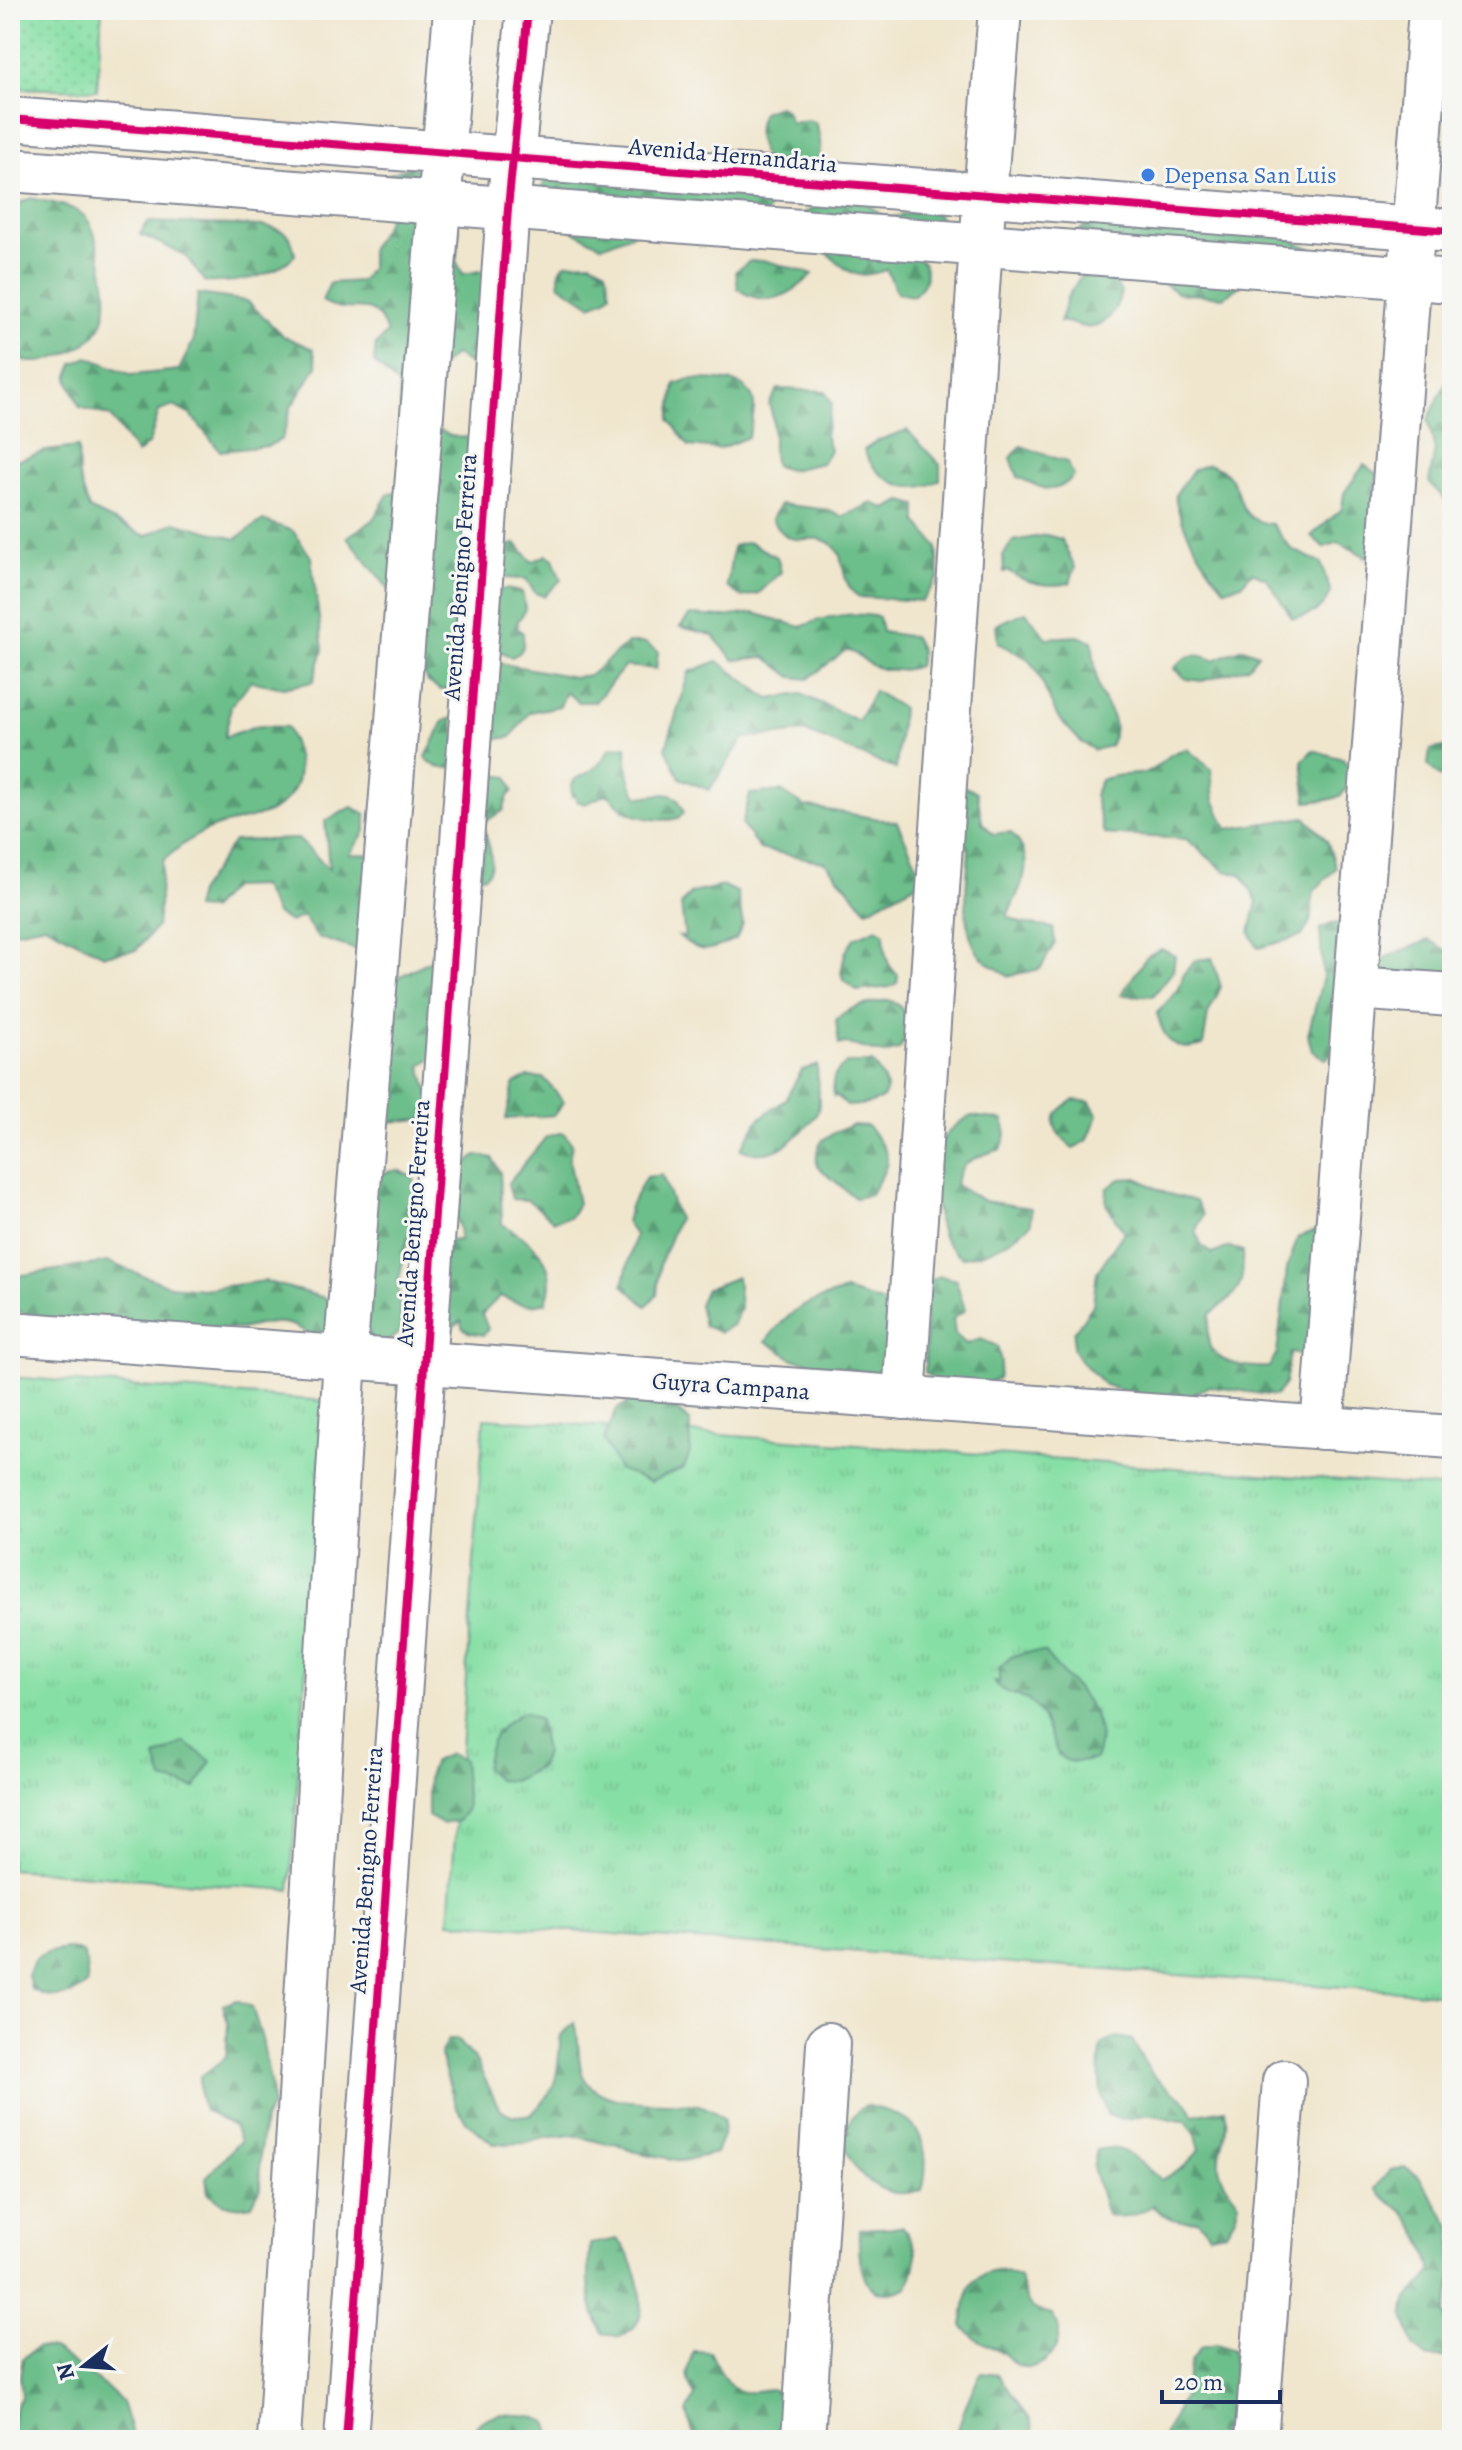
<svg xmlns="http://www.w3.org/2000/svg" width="1462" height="2450" viewBox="0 0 1462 2450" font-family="Alegreya,serif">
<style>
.grass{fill:url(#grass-tufts);stroke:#508781;stroke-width:2}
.forest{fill:url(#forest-firs);stroke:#447674;stroke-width:2}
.park{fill:url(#park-dots);stroke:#508781;stroke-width:2}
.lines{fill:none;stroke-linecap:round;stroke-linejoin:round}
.minor-casing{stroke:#868a96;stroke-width:46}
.minor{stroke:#fff;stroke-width:42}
.cycleway-casing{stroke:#f6f6f2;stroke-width:13}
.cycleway{stroke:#d6006c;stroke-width:8}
.shop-dot{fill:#3f7fe0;stroke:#f6f6f2;stroke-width:3}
.labels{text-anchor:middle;stroke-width:6;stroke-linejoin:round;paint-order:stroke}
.street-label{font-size:24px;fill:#1b2f5e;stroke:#f6f6f2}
.shop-label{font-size:24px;fill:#366cbe;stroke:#f6f6f2;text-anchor:start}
</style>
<defs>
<pattern id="grass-tufts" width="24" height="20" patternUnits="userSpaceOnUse" patternTransform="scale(2)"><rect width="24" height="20" fill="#86dfa4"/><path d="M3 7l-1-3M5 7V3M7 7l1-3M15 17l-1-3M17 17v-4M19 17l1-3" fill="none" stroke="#73c090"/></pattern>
<pattern id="forest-firs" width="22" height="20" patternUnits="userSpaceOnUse" patternTransform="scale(2)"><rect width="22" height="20" fill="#6cbe8a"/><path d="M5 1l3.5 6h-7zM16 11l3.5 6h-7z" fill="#589b74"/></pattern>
<pattern id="park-dots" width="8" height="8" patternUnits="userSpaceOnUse" patternTransform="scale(2)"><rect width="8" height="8" fill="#86dfa4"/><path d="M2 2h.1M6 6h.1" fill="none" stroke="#73c090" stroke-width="1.8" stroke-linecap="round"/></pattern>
</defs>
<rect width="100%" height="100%" fill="#f6f6f2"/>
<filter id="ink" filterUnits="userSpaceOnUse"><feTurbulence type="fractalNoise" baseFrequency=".0125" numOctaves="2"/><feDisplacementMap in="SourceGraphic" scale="16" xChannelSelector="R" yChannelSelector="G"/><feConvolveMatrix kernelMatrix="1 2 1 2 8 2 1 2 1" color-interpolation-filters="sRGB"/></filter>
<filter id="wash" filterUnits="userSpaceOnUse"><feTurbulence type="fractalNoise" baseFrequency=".006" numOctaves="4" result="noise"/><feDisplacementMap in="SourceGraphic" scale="32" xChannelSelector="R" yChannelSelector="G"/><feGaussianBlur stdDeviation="1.8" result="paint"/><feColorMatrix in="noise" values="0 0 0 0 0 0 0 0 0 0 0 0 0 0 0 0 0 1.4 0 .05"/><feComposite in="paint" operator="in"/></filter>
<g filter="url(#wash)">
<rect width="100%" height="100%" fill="#f0e6cd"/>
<g class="grass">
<path d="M10,1377L325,1401L290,1890L10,1869Z"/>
<path d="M484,1418L1452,1488V1995L449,1922Z"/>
</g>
<g class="forest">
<path d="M778,106L785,109L791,123L807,120L815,122C827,152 818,162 800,186L777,180C764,159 750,138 762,112Z"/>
<path d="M410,167L425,171L449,216L459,229L456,261L463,274L480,271L494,274L483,370L455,355L430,374L403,432L398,385L374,362L376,345L387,333C372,291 353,320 322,301L330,283L361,281L370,268V250L388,220L380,177Z"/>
<path d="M550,169L768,188L770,205L755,235L646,228L602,246L558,223L538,198Z"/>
<path d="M31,198C46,202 67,204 79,212C94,221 96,241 100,256C110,299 114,335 66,354C50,360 41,364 24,361L10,327V238L13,236L17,204Z"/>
<path d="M863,199C870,205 879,217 889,217C907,218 929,199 941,219L937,234L912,255L924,263C928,280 926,285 913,296L897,293L887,270C878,272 865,277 856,274C837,268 810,233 795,219L824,202Z"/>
<path d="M1193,206L1277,234L1317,251L1251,278L1224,297L1177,293L1151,273L1119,280L1079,252L1073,238L1083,227L1111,216L1139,234H1156Z"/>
<path d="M148,222L264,226C285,230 292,233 295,255C271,279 237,283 205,282L185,255L140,234Z"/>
<path d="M750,261H767L813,274C791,296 766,309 738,289L736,271Z"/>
<path d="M591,262L606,270L611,293L606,299L591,305L560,285C558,275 559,270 566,263Z"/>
<path d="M1095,273L1111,279L1121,292C1117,311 1103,333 1080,326C1071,324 1069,321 1060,322L1067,298L1080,277Z"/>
<path d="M198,294L247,301L283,336L313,349L317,366L291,407L282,439L268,446L220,451L191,415L174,406L159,411L149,443L137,454L110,416L80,407L68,379L73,364L88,357L132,375L179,370L193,342Z"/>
<path d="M1452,370V507L1429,482L1435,450L1428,420Z"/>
<path d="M690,379C712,380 751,375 754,405C755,415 750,427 748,437L719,449L689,446L670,420L675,384Z"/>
<path d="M778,389L825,391L832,404L825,435L830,450L822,463L790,470L775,466C769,444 778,425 769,404Z"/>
<path d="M435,426C454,443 469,437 493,434L457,688L441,690L427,681L399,602L347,537L372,521L389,493L421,496Z"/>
<path d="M907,430L940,465V480C911,497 876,481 864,450L877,441Z"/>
<path d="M1021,446L1067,462L1074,476C1053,498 1042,488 1018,477L1011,458Z"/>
<path d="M10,447L15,461L46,451L78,447L79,477L89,509L146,536L175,522L236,539L263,520L293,531L311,557L323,650L313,682L283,688L251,681L231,706L225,737L256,726L287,727C300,758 309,786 275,809C262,818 232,821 215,827C195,834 180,846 163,861L157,926L136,950L104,955L45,925L10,932Z"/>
<path d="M1208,464C1254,477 1223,519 1272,524L1291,549L1321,563L1331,593C1321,611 1312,616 1292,618L1267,579L1252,572L1242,584L1225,589C1206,568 1178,523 1175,495L1193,470Z"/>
<path d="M1364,465L1377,474L1368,558L1339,542L1324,547L1311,536L1342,509L1344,493Z"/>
<path d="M902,501L917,505V522L937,546L939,577L922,601L859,597C854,593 849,588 847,582C841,568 844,550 828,542C804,531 793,554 772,519L780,504L828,510L842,517L872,503L886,509Z"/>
<path d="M1046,535L1061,539L1075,567L1070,583C1047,588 1027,584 1008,571L1004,572L1003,555L1013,541Z"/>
<path d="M748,542L777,557L781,572L758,594L742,597L727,587L733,546Z"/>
<path d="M517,544L532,562L547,555L553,559L561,580L544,596L535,593L526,579L504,578L501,571V546Z"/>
<path d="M505,589L522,592C525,604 528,611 518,620L517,628L523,633C524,646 524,653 511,657L490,646L497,591Z"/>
<path d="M1026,612L1046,638L1078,636L1092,641C1094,656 1095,672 1098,686C1105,712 1123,716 1110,746L1094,750L1080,741L1057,716L1037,671L1027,658L998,643L996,624Z"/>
<path d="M754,613L801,627C824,616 854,611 879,617L882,632L914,637L921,651L918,666C905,671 888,672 873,666C863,661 861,654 846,650L808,679L792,677L766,657L734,660L712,635L680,627L690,615L722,617Z"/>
<path d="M628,643H645L658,652L656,669L625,666L595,702H578L566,692L560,706L530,712L511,737L497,739L489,730L498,663L574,677L590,675Z"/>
<path d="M1243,648L1258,654L1248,667L1202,681L1186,679L1174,669C1186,653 1196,653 1214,660Z"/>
<path d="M718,661L769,699L801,694L858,721L874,691L902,708L896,769L806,732L744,738L709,790L680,778L666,748L689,672Z"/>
<path d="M452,718L461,765C446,769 435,771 426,757L444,721Z"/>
<path d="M1452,745V782L1439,776L1428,765L1430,750Z"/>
<path d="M626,746C628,764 626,785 640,797C663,795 676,786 684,813L678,818C663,822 640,819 626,811C618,807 615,798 606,794L585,804L577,801L574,794L572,796L571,787L575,779C592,772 601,765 610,748Z"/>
<path d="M1187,749L1211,769L1214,800L1227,829L1305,817L1327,840L1336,868L1314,891L1310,922L1302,936L1258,948L1250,933L1257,901L1241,874L1225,871L1186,839L1104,834L1094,795L1101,780C1119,772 1134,777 1147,772C1164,765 1164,753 1187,749Z"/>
<path d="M1313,750L1343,759L1352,773C1346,802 1333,799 1307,802L1302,761Z"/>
<path d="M484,774L508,777L513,791L508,796L503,811L482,823C486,840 499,863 485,876H477Z"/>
<path d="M962,786L977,792L982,822L993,834L1010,832C1039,859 1021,886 1007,916L1021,923L1053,928L1055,943L1040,969L1008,976C999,969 985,963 978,953C959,924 968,880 969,848L957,836Z"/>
<path d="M781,791L804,806L897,822L924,880L867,910L825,862L760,849L742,825L750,794Z"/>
<path d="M352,807L366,814V830L350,854L396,855L360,951L317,937L303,916L290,922L276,914L261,886L231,887L210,910L194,909L198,893L234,841L298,839L329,869L325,821Z"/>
<path d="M723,886L737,892L743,924L736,939C710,950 702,957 679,936L685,937L681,905L691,893Z"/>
<path d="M1334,923L1350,927L1337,1048L1326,1059L1312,1051L1308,1035L1323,977L1320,929Z"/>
<path d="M877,928L884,932C885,949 884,964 898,975L897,983L890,987L857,991L844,980L841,973L845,953L854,938Z"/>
<path d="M1429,940L1452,954V1000L1378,972L1384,958Z"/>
<path d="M1161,949L1175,956L1173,971L1153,996L1121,995L1147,956Z"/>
<path d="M435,958L433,1057L421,1066L434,1110L421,1119L389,1122L366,1098L376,989Z"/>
<path d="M1212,958L1221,987L1208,1014L1203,1045C1173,1054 1164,1040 1157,1013L1179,989L1184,973L1196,960Z"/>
<path d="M889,1000C903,1005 907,1016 911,1030L899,1050L884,1054L845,1043L839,1045L836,1020C849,1005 870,1004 889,1000Z"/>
<path d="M847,1063H872C900,1097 884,1104 847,1106L836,1095L834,1097C831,1079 833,1074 847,1063Z"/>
<path d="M817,1065C817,1079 821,1097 818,1110C816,1118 807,1125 802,1131C784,1149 766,1160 741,1149L759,1119L785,1100L802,1070Z"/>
<path d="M528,1077L544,1078L564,1102L555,1115L506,1119L514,1084Z"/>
<path d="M1074,1100L1090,1102L1098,1115L1087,1141L1073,1148C1049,1129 1047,1115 1074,1100Z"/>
<path d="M971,1116L1003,1120L1006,1135L1001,1149C977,1157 962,1158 955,1185L984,1201L1031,1208V1224C1010,1241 990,1255 962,1257C941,1242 940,1232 936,1208C928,1169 932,1134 971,1116Z"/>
<path d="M852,1125L868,1126C894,1160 892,1159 870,1195L855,1198L817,1166C814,1137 829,1135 852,1125Z"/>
<path d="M563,1132L572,1144L569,1159L578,1204L570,1217L554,1221L528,1200L512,1199L508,1183L546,1137Z"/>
<path d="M477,1155L492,1158L500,1172L502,1224C534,1242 560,1263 546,1302C528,1308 516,1303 500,1296L482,1314L488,1329L483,1335L468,1332L462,1327L461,1320L449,1331L426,1323L442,1242L459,1240L460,1232L452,1202L458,1169Z"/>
<path d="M398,1170L413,1177L418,1192L398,1284L401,1330L389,1341H373L356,1315L366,1202L382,1173Z"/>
<path d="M662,1175L678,1219L660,1264L657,1295L646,1306L623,1285L635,1235L626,1222L630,1206L646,1177Z"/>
<path d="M1137,1178L1165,1193L1196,1201L1203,1215L1196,1230L1201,1245L1213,1254L1228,1247L1243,1251C1243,1290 1241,1290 1210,1314C1209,1324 1206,1337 1210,1347C1219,1365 1251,1368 1269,1367L1277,1353L1287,1269L1298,1237L1328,1226L1321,1359L1290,1353L1285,1384L1275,1396L1209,1386L1182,1401H1151L1105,1385L1081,1361L1073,1349L1074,1332L1093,1305L1097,1272L1124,1232L1106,1204L1107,1189L1120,1179Z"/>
<path d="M108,1262L170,1286L202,1289L265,1281L325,1298L347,1322L328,1349C293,1320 284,1318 241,1329L49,1323L19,1311L10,1314V1277Z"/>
<path d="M940,1276L956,1280L965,1310L953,1319L955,1334L966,1344L981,1339L997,1346L1001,1362L998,1378C960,1398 960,1395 925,1373L926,1283Z"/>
<path d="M737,1277L740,1308L734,1324L720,1332L704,1326L699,1304L706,1289Z"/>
<path d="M845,1291L891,1305L903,1361L873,1374L793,1359L766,1341C792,1307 805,1303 845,1291Z"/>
<path d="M631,1401H665L690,1421V1452L684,1468L650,1482L619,1470L604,1440L617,1409Z"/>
<path d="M1027,1652H1044C1069,1686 1114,1712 1095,1759C1080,1762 1070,1766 1058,1754C1051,1739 1043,1711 1029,1701C1017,1694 1002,1693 994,1682L999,1683V1668L1011,1657Z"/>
<path d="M524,1712L539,1720L545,1752L540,1767L513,1781L497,1780L485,1768C489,1740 497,1725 524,1712Z"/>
<path d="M184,1742L211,1761L195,1788L163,1780L156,1757Z"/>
<path d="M449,1754L463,1760L467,1809L458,1821L442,1824L428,1816V1777L434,1761Z"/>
<path d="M66,1949L83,1952L87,1967V1984C69,2000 52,2000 31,1989L28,1975L35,1959L50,1952Z"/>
<path d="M237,2000L252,2007L262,2039L271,2087L272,2105L264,2120L260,2152V2188L252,2205C233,2209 223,2205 208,2193L206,2177L240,2141L234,2126L204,2110L200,2094V2077L226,2057L228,2024L223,2005Z"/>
<path d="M575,2023C580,2039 577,2058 582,2073C596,2112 666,2099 697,2105C708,2107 715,2112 724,2119L723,2136L716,2153L682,2161L632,2151L617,2143L607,2144L573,2135L540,2138L525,2143L493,2144L466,2121L456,2106L440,2055L448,2040H457L477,2063L500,2110L514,2116L531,2115C562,2083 556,2076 561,2035Z"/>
<path d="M1116,2037L1132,2040C1140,2053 1146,2069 1157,2079C1173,2096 1183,2090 1193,2115L1225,2109C1233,2155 1198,2154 1239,2202L1235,2217L1226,2232L1209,2235L1198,2220C1177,2223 1168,2220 1152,2206C1136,2215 1125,2219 1107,2215L1093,2167L1097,2150C1128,2142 1137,2163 1161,2179C1178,2173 1188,2165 1199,2150L1196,2134L1186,2121C1174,2121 1164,2116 1153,2115C1131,2113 1130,2126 1107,2114C1099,2090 1097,2069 1102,2045Z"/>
<path d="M866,2105C880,2109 898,2113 909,2122C928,2138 928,2168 922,2190C911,2193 901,2195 890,2192C852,2180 824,2131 866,2105Z"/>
<path d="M1406,2168L1420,2178L1452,2228V2283L1445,2312L1452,2343L1444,2358H1428L1414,2347L1404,2316L1407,2300L1432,2272C1427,2251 1419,2229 1405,2214C1398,2207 1384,2198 1375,2189L1390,2170Z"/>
<path d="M901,2227C922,2246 918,2263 908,2287C862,2309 858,2265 859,2229Z"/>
<path d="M617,2239C633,2254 644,2291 641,2313C639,2325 630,2331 620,2337L603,2333C587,2304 588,2276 590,2244Z"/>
<path d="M1003,2270L1019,2277C1028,2301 1024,2309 1052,2315C1055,2321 1060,2326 1059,2332C1059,2353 1039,2374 1017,2365C1012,2363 1008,2356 1003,2353C987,2343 976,2342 962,2326C967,2295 966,2273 1003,2270Z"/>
<path d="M1217,2344L1233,2350C1236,2379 1234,2416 1216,2440H1162L1183,2397L1191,2362L1201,2347Z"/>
<path d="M37,2347L53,2349L107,2388L122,2402L132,2434L126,2440H10L14,2410L22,2395L20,2376L23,2358Z"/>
<path d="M694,2351L710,2352C727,2384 731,2400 771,2389L787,2398L792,2440H695L687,2412L695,2396C684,2379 686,2368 694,2351Z"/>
<path d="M982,2373L998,2375L1029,2418L1037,2440H953C963,2418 968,2393 982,2373Z"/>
<path d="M501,2414L532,2416L547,2422L554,2440H469C476,2423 483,2417 501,2414Z"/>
</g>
<path class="park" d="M10,10H102L97,90L10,88Z"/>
</g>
<g filter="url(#ink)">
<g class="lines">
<g class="minor-casing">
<g id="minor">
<path d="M10,119L1452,231"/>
<path d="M10,170L1452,281"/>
<path d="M1356,988L1452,995"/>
<path d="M10,1333L1452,1437"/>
<path d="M904,1398L981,244L1000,10"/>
<path d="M1322,1428L1430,10"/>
<path d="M279,2440L345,1358L455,10"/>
<path d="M346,2440L508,208L528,10"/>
<path d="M803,2440L828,2044"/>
<path d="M1256,2440L1284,2081"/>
</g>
</g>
<use href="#minor" class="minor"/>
<g class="cycleway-casing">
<g id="cycleway">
<path d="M10,119L1452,231"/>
<path d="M346,2440L508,208L528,10"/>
</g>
</g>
<use href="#cycleway" class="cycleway"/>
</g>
</g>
<circle class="shop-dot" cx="1148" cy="175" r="8"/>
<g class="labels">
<g class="street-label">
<text transform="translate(733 155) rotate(5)" y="8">Avenida Hernandaria</text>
<text transform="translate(460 577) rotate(-86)" y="8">Avenida Benigno Ferreira</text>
<text transform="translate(413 1223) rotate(-86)" y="8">Avenida Benigno Ferreira</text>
<text transform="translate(731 1386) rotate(4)" y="8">Guyra Campana</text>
<text transform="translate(366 1870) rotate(-86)" y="8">Avenida Benigno Ferreira</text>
</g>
<g class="shop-label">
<text x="1164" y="183">Depensa San Luis</text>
</g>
</g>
<rect width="1462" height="2450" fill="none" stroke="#f6f6f2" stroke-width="40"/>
<g transform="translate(84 2366) rotate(253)" stroke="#f6f6f2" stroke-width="6" paint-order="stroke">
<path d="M0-6L14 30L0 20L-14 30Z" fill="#1b2f5e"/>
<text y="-12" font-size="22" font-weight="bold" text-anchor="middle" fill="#1b2f5e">N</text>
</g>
<path d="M1162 2390v12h118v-12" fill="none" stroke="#1b2f5e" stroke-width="4"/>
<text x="1174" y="2390" font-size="24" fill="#1b2f5e" stroke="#f6f6f2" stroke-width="6" paint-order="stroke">20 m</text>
</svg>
